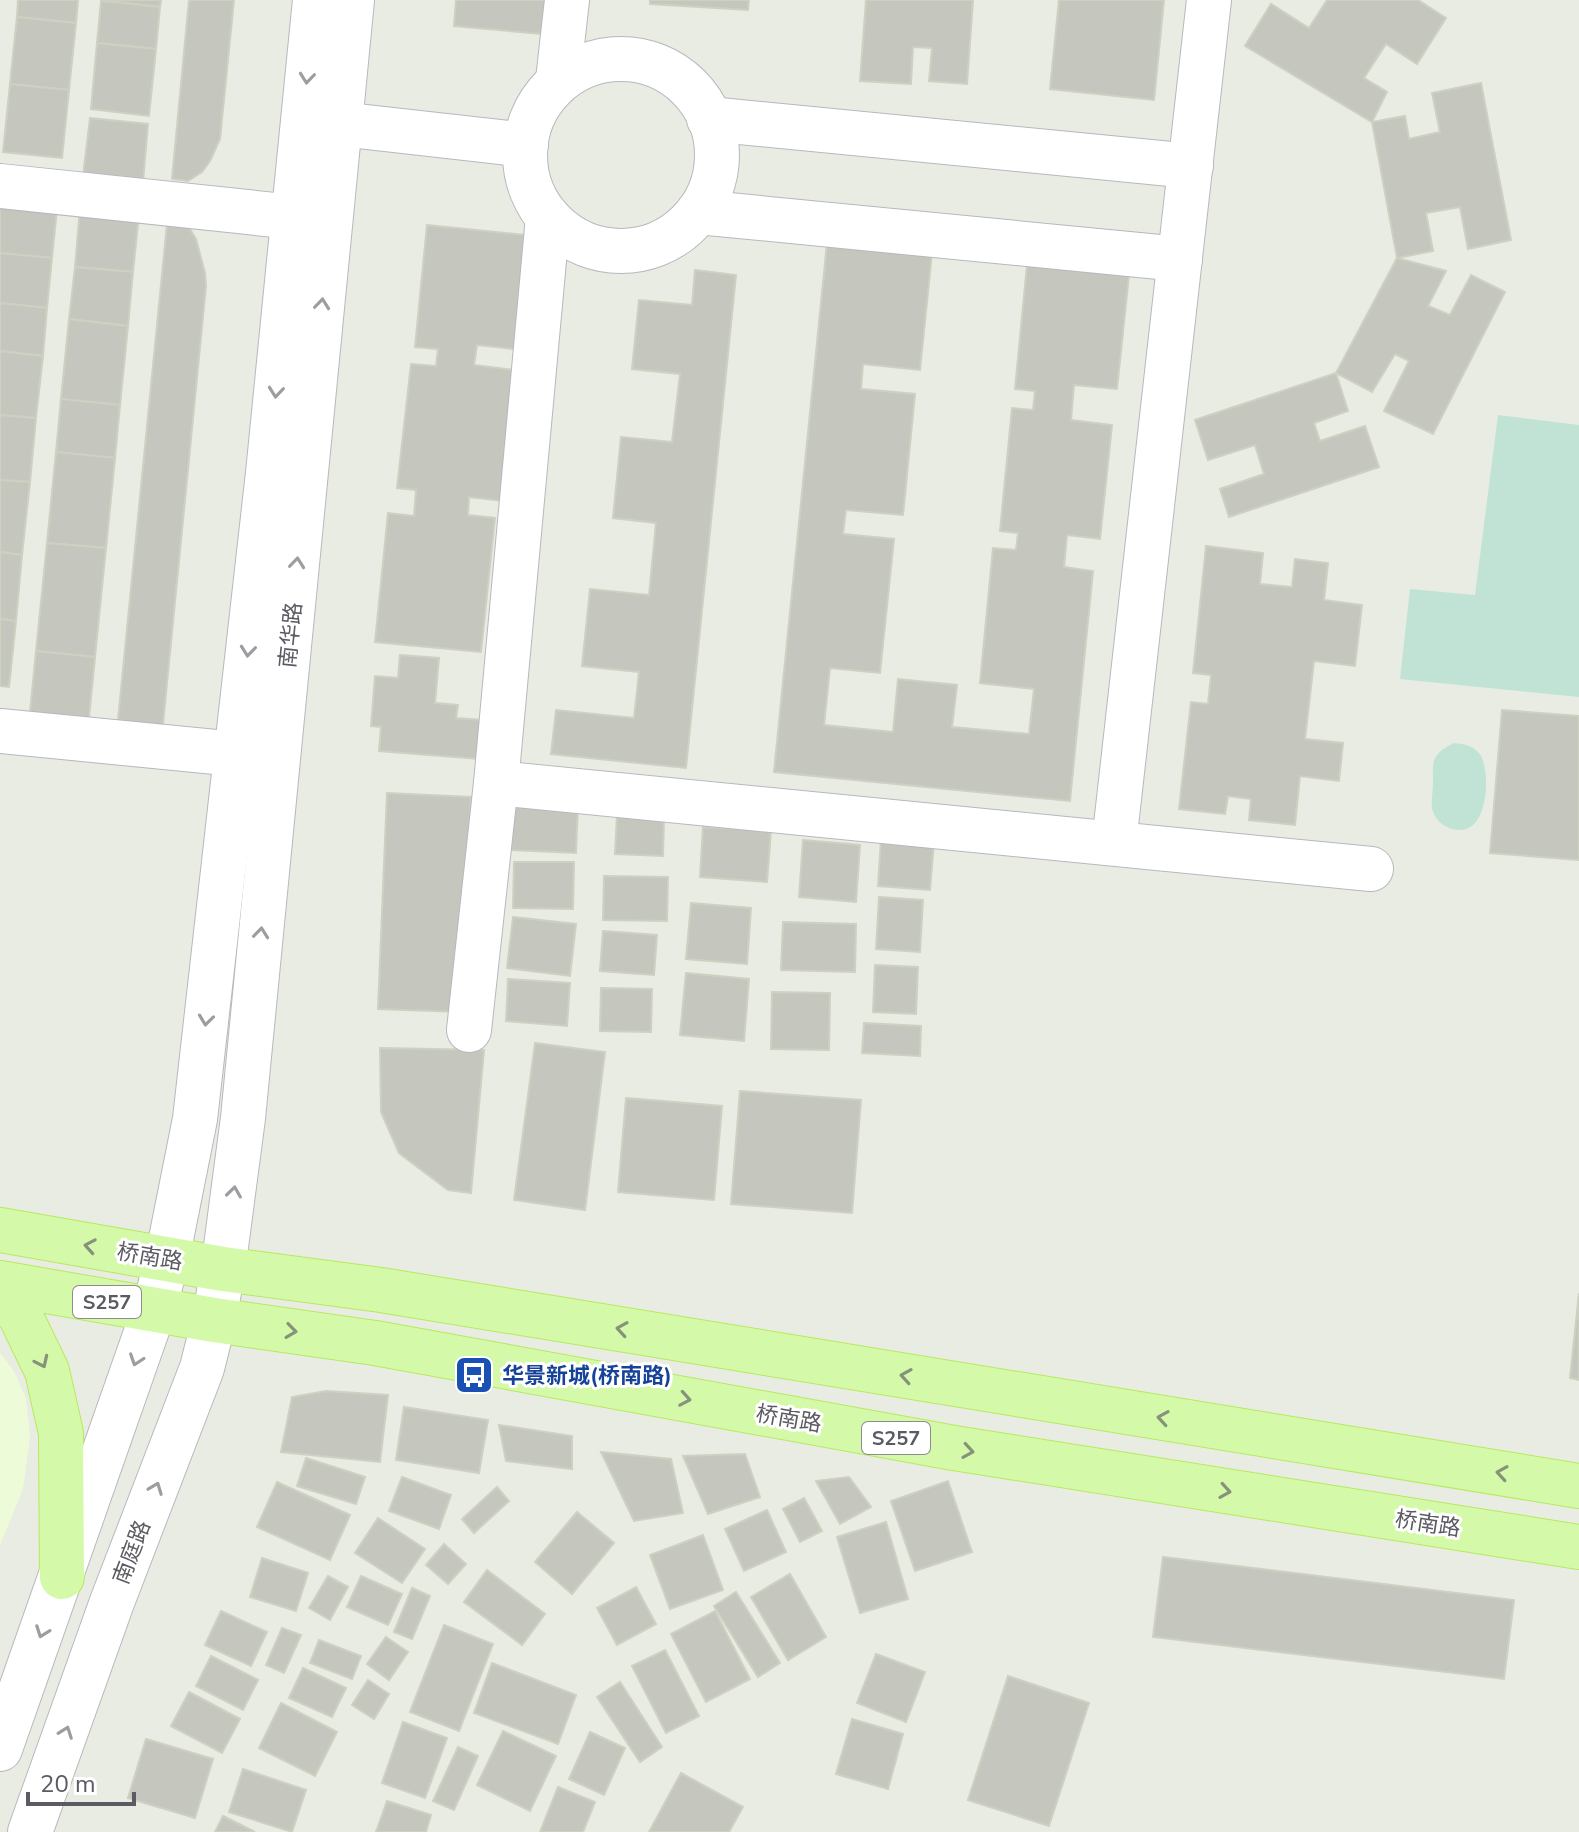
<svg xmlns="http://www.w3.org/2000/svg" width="1579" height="1832" viewBox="0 0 1579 1832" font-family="'Nunito Sans','Noto Sans SC',sans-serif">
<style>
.commercial{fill:#edfbd8}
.green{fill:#c0e3d6}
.building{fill:#c5c7be;stroke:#ccd1c1;stroke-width:2}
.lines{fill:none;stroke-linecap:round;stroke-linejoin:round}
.minor-casing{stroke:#b9b7be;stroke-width:46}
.major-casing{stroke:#b9e85f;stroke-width:46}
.minor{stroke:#fff;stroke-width:44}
.major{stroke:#d4faa9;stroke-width:44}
.oneway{stroke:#9d9ca1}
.oneway2{stroke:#86927b}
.labels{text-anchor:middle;stroke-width:6;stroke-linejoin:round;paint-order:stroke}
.shield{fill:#fff;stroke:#8d8c91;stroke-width:2}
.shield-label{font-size:20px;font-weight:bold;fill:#5c5a62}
.street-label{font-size:22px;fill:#5c5a62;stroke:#fff}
.transit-label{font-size:22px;font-weight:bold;fill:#164399;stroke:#fff;text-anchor:start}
</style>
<rect width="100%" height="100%" fill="#e8ece2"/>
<path class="commercial" d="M0,1353L14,1371L26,1398L30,1437L23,1489L0,1545Z"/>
<g class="green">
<path d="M1498,415L1579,425V697L1400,679L1410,589L1475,595Z"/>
<path d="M1454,743C1465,744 1475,746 1481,756C1490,773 1488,823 1466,829C1451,833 1435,823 1432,808C1431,800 1433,791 1433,783C1433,775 1432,765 1435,758C1440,750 1446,747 1454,743Z"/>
</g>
<g class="building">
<path d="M18,0H78L76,23L17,17Z"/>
<path d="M101,0H161L160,7Z"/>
<path d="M189,0H234L220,139L210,161L202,172L188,181L172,179Z"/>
<path d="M456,0H556L553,35L454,26Z"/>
<path d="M650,0H749L748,10L650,4Z"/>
<path d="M866,0H973L967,84L929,81L932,48L913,47L911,84L860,81Z"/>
<path d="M1059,0H1164L1154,100L1050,89Z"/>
<path d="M1327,0H1418L1446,18L1417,64L1386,44L1364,78L1387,92L1372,122L1245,46L1271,4L1309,28Z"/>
<path d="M101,1L160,7L156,49L97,43Z"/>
<path d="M17,17L76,23L69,90L10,84Z"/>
<path d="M97,43L156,49L149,116L91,109Z"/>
<path d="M1481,83L1511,240L1468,249L1460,207L1426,213L1433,251L1397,258L1372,122L1405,116L1409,139L1440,132L1432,93Z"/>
<path d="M10,84L69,90L62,158L3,152Z"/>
<path d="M90,118L148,124L143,182L83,176Z"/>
<path d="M0,203L57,209L52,258L0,253Z"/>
<path d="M80,208L139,214L133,272L75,267Z"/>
<path d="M168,214L181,215L196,239L205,273L206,286L162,734L117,730Z"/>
<path d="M427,225L535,236L523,350L477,345L474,365L515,370L502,501L469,497L468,515L495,518L481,652L375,642L388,513L414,516L416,490L397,488L411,364L436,366L438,349L415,347Z"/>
<path d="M827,243L932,253L920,370L863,364L861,389L915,394L903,515L846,510L843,534L894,539L880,673L830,668L824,725L893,732L898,679L957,685L952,727L1029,734L1034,689L980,683L993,548L1016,550L1018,533L1000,531L1012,408L1033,410L1035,391L1015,389L1027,265L1129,275L1117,389L1074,385L1071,420L1112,425L1100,539L1067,535L1064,567L1093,571L1070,801L774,772Z"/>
<path d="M0,253L52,258L47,308L0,303Z"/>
<path d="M1397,258L1446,271L1428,306L1450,315L1471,275L1505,292L1433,434L1384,411L1409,361L1395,354L1372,392L1336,373Z"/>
<path d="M75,267L133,272L128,326L69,319Z"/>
<path d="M695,270L736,275L686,768L551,754L556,710L634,718L639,672L582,666L590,589L649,595L656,523L613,518L621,437L672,442L680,374L632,369L639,300L692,305Z"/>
<path d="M0,303L47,308L43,356L0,351Z"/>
<path d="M69,319L128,326L120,405L61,399Z"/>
<path d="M0,351L43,356L36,418L0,415Z"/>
<path d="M1336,373L1348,411L1314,423L1320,441L1365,426L1379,467L1229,517L1220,489L1264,474L1255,445L1208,460L1195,420Z"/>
<path d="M61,399L120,405L115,458L56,452Z"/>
<path d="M0,415L36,418L30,482L0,480Z"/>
<path d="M56,452L115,458L106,548L47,543Z"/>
<path d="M0,480L30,482L22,555L0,552Z"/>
<path d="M47,543L106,548L95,657L36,651Z"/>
<path d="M1206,546L1263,553L1260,584L1292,587L1295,559L1328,563L1324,600L1362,605L1355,666L1314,661L1305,739L1343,743L1339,781L1300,776L1295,825L1249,820L1251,799L1228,796L1225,814L1179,809L1191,702L1208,704L1211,675L1193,673Z"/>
<path d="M0,552L22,555L16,621L0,619Z"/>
<path d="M0,619L16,621L9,687L0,686Z"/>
<path d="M36,651L95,657L89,718L30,712Z"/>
<path d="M400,655L439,658L435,703L458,705L456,718L495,721L492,760L379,751L381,727L371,726L375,676L398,678Z"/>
<path d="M1502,710L1579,716V860L1490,853Z"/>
<path d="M387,793L471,797L461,1012L378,1009Z"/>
<path d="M514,799L578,802L576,853L511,850Z"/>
<path d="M617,815L664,817L663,856L615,854Z"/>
<path d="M703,827L771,831L767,882L700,877Z"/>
<path d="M881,839L934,842L930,890L878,886Z"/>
<path d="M803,840L860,845L856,902L799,897Z"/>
<path d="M514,862H574L573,909L513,908Z"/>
<path d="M604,876L668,877L667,921L603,920Z"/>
<path d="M879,897L923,900L920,952L876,949Z"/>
<path d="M691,903L751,908L747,964L686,959Z"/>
<path d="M513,917L576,924L570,976L507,968Z"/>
<path d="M783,922L856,924L855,972L781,970Z"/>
<path d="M603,931L657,935L654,975L600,971Z"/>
<path d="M875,965L918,967L916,1014L873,1012Z"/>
<path d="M686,973L749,979L744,1041L680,1035Z"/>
<path d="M508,979L570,983L567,1026L506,1021Z"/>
<path d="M601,988L652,989L651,1032L600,1031Z"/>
<path d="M772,992L830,993L829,1050L771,1049Z"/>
<path d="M864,1023L921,1026L920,1056L862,1053Z"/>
<path d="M535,1043L605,1052L585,1210L514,1200Z"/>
<path d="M380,1048L484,1050L471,1193L448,1190L399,1153L381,1112Z"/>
<path d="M740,1091L861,1100L852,1213L731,1204Z"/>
<path d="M626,1098L722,1106L714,1200L618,1192Z"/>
<path d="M1579,1293V1380L1570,1378Z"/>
<path d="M326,1391L388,1395L380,1462L281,1452L292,1397Z"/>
<path d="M404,1407L488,1420L479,1473L396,1460Z"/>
<path d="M499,1425L572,1436V1469L506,1461Z"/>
<path d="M601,1452L671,1459L683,1513L634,1521Z"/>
<path d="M745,1454L760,1497L708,1514L683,1456Z"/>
<path d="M306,1458L365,1477L356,1504L297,1486Z"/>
<path d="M402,1477L451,1495L439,1529L389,1511Z"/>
<path d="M849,1477L871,1507L840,1524L816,1481Z"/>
<path d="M948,1481L972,1552L915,1571L891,1501Z"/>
<path d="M277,1482L350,1515L330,1560L257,1527Z"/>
<path d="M497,1487L509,1501L474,1533L462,1519Z"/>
<path d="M804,1498L822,1531L800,1542L783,1509Z"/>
<path d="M767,1510L786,1552L744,1571L725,1529Z"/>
<path d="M577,1512L614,1543L572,1594L535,1562Z"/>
<path d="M378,1518L425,1549L402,1583L355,1553Z"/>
<path d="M886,1522L908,1599L860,1613L837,1537Z"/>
<path d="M703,1535L723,1590L670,1609L650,1555Z"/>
<path d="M444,1544L466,1564L448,1584L426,1565Z"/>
<path d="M1163,1557L1514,1600L1504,1679L1153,1637Z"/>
<path d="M262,1558L308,1573L296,1611L250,1597Z"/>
<path d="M487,1570L545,1614L522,1645L464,1602Z"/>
<path d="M790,1574L826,1637L788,1660L751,1597Z"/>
<path d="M328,1576L348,1587L330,1620L309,1608Z"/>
<path d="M361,1576L402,1594L388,1625L347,1607Z"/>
<path d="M636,1587L656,1624L617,1645L597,1608Z"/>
<path d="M412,1588L430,1596L412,1639L394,1632Z"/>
<path d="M736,1592L780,1663L758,1677L714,1606Z"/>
<path d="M221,1611L267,1632L251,1666L205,1645Z"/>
<path d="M715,1611L750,1679L706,1702L671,1634Z"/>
<path d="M444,1625L493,1644L459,1731L410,1712Z"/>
<path d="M282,1628L301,1635L284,1673L266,1665Z"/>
<path d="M386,1637L408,1652L389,1680L367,1664Z"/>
<path d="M319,1640L361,1656L352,1679L310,1663Z"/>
<path d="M665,1650L699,1716L666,1733L632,1666Z"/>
<path d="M876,1654L925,1672L906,1722L857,1703Z"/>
<path d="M211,1656L258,1680L243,1710L196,1686Z"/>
<path d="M492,1663L576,1695L558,1744L474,1713Z"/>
<path d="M303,1668L346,1688L332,1717L289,1698Z"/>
<path d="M1008,1676L1089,1703L1049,1826L968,1800Z"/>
<path d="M368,1680L389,1694L374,1719L352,1705Z"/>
<path d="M620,1682L662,1747L640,1762L597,1697Z"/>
<path d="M189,1692L240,1719L222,1753L171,1726Z"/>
<path d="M281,1703L337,1732L315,1776L259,1748Z"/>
<path d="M852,1719L903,1734L888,1789L836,1774Z"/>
<path d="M403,1722L447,1738L425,1798L382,1783Z"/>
<path d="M503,1731L556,1756L530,1811L477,1785Z"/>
<path d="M590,1732L625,1748L604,1795L569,1779Z"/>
<path d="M146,1739L213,1759L195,1818L128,1798Z"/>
<path d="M458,1747L478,1756L454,1810L433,1801Z"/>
<path d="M243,1769L306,1790L292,1832L229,1812Z"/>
<path d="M681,1773L743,1807L729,1832H649Z"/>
<path d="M558,1787L595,1802L583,1832H540Z"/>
<path d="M387,1801L431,1815L426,1832H376Z"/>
<path d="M223,1816L255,1832H215Z"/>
</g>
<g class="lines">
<g class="minor-casing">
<g id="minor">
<circle cx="621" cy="155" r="96"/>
<path d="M558,80L567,0"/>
<path d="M709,119L1191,166"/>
<path d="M340,124L526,145"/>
<path d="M0,186L294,217"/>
<path d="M698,212L1180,259"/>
<path d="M0,731L236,754"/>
<path d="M496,783L1371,869"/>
<path d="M1114,843L1209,0"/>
<path d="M469,1030L496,783L548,217"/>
<path d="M0,1749L154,1310L167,1259L195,1119L268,473L315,0"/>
<path d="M30,1832L112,1602L202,1368L214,1320L223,1269L243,1118L352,0"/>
</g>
</g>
<g class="major-casing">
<g id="major">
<path d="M0,1230L223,1269L381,1290L1579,1486"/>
<path d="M0,1283L214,1320L375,1343L954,1448L1579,1547"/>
<path d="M0,1298L19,1313L47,1371L61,1433L62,1577"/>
</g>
</g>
<use href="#minor" class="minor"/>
<use href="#major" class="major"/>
</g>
<defs><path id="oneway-chevron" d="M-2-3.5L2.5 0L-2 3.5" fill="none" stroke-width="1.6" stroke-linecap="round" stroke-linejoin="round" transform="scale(2)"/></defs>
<g class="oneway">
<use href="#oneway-chevron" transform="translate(307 78) rotate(96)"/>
<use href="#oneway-chevron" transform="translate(322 304) rotate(-84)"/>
<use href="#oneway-chevron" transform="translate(276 392) rotate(96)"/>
<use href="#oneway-chevron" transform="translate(297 563) rotate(-84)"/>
<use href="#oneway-chevron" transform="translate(248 651) rotate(96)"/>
<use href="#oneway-chevron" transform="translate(261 933) rotate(-84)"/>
<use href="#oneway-chevron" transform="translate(206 1020) rotate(97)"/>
<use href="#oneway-chevron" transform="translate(234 1192) rotate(-82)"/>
<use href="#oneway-chevron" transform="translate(136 1360) rotate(109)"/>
<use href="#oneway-chevron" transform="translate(156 1488) rotate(-69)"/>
<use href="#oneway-chevron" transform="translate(42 1632) rotate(110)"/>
<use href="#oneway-chevron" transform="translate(66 1732) rotate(-70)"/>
</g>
<g class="oneway2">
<use href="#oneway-chevron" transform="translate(90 1246) rotate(-170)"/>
<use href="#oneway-chevron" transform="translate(622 1329) rotate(-171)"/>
<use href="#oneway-chevron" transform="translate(291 1331) rotate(8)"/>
<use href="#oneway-chevron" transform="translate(42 1362) rotate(65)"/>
<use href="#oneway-chevron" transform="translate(906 1376) rotate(-171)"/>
<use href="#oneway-chevron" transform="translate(685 1399) rotate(10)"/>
<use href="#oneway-chevron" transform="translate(1163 1418) rotate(-171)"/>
<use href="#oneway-chevron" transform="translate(968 1451) rotate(9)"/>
<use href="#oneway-chevron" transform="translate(1502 1473) rotate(-171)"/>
<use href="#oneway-chevron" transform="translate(1225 1491) rotate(9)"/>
</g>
<defs>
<g id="bus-square" transform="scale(2)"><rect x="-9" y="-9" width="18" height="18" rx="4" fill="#1a4fb4" stroke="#fff"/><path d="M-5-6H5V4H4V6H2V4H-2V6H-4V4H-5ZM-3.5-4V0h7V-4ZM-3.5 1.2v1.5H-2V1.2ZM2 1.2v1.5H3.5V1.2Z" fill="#fff"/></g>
</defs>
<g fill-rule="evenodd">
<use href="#bus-square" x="474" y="1375"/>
</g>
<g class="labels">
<g class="shield">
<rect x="73" y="1286" width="68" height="32" rx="6"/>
<rect x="862" y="1422" width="68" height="32" rx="6"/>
</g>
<g class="shield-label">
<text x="107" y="1309">S257</text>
<text x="896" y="1445">S257</text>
</g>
<g class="street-label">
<text transform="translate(290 635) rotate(-84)" y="8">南华路</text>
<text transform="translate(150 1256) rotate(10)" y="8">桥南路</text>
<text transform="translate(789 1418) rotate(10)" y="8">桥南路</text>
<text transform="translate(1428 1523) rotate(9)" y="8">桥南路</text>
<text transform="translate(131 1552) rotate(-69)" y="8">南庭路</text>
</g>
<g class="transit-label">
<text x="502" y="1383">华景新城(桥南路)</text>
</g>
</g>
<path d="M28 1792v12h106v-12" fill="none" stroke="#5c5a62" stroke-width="4"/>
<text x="40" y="1792" font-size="24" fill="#5c5a62" stroke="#ffffff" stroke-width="6" paint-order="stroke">20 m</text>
</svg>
